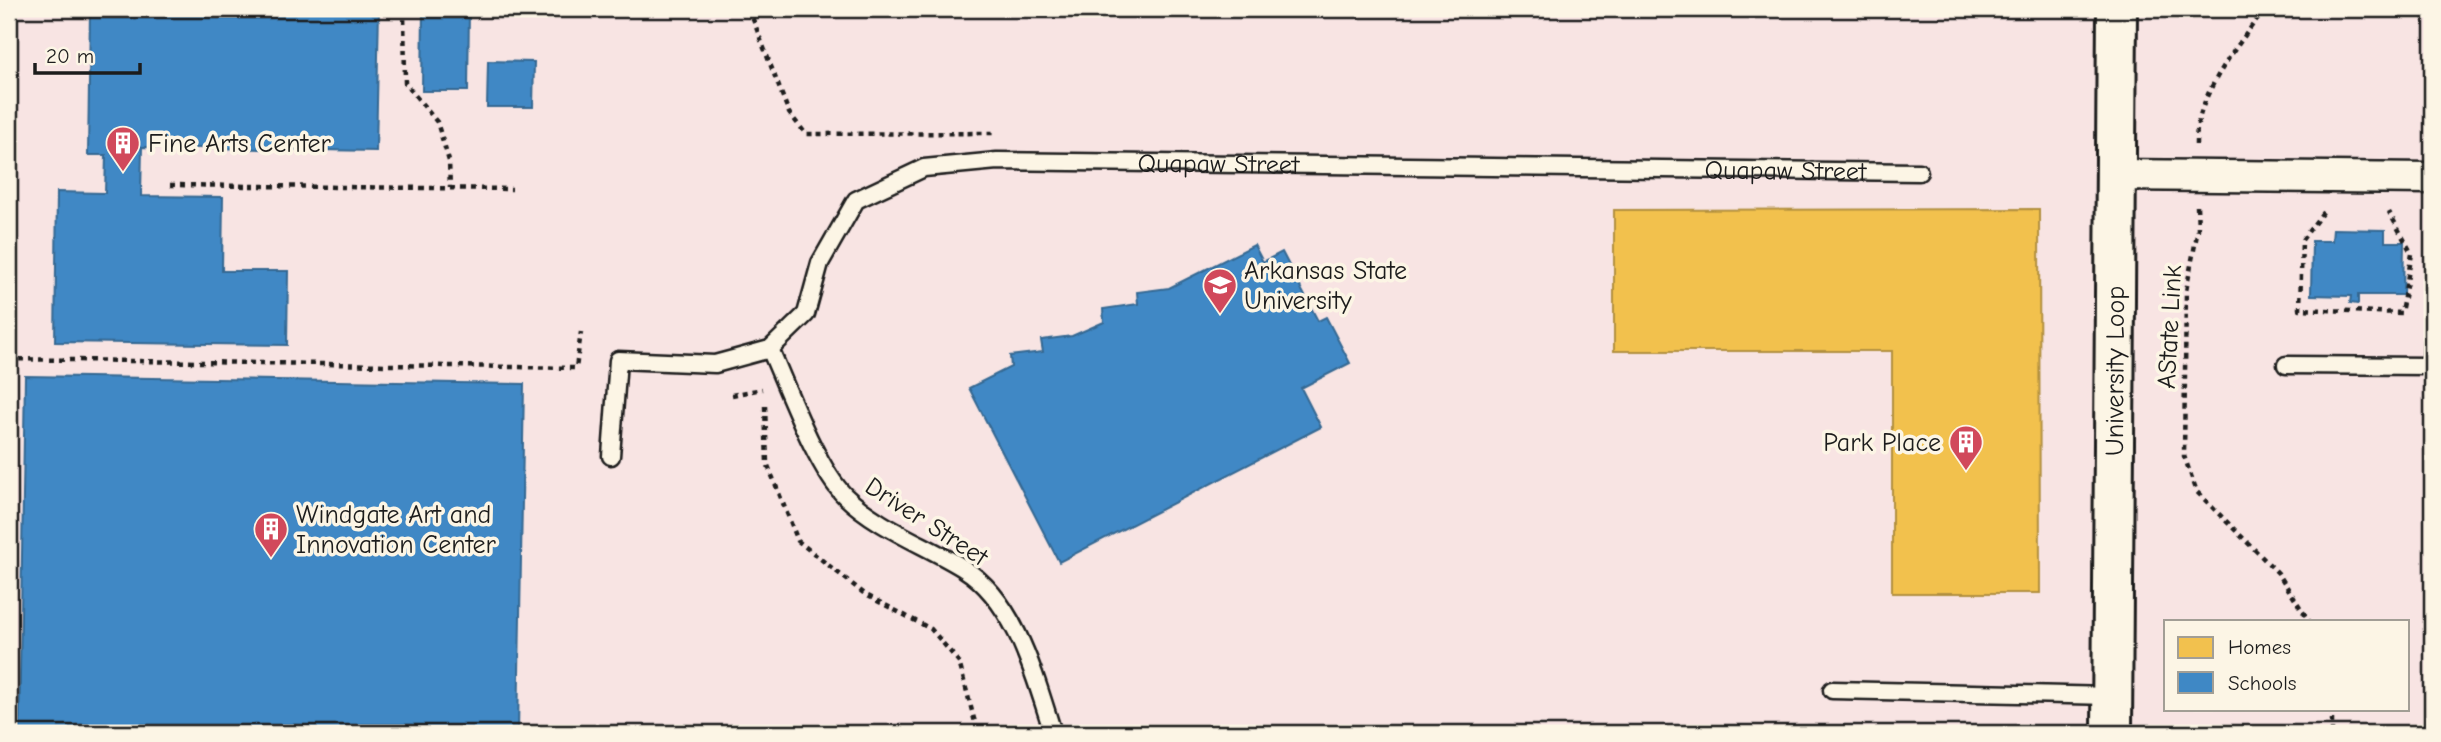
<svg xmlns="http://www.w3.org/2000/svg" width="2441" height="742" viewBox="0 0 2441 742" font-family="'Comic Neue',sans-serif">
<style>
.built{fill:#f8e4e3;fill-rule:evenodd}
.homes{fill:#f2c14e;stroke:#b2903f;stroke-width:2}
.schools{fill:#3f88c5;stroke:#346892;stroke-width:2}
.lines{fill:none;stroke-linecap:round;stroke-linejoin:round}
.lane-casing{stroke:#1c1c1c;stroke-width:21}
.street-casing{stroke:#1c1c1c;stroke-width:35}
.secondary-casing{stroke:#1c1c1c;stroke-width:44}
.path{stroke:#1c1c1c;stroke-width:4.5;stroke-dasharray:5 5;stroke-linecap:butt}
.lane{stroke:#fcf5e5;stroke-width:16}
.street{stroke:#fcf5e5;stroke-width:30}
.secondary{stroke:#fcf5e5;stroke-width:38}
.labels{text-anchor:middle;stroke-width:7;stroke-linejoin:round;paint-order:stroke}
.poi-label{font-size:26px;fill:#1c1c1c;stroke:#fcf5e5;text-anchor:start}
.street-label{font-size:26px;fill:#1c1c1c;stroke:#fcf5e5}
</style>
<rect width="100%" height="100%" fill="#fcf5e5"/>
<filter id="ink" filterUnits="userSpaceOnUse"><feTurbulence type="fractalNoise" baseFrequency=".0143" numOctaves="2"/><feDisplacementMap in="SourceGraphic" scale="14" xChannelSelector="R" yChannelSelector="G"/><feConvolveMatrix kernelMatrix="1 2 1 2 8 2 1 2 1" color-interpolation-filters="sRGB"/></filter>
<g filter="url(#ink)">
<path class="built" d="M9,9H2432V733H9ZM2166,621H2408V709H2166Z"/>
<path class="homes" d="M2039,209L2040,593H1892V351H1614V210Z"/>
<g class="schools">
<path d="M90,9H379L376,151L142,147L141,196L223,197L222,271H288L287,345L55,342L57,192L105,193L106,155H88Z"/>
<path d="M423,9H469L468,91H422Z"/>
<path d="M505,9H537L538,15L505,17Z"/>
<path d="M488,61L534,62L533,107H487Z"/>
<path d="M2333,229L2385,230V242H2404L2403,295H2358V304L2350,303L2351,296L2311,295L2312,241H2332Z"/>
<path d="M1254,245L1263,262L1282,252L1318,321L1326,317L1350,363L1301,388L1321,427L1059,562L969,388L1011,367L1010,356L1043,352L1041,340L1072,336L1104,322L1103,309L1138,304L1137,292L1169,288Z"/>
<path d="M25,376L524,384L518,733H19Z"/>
</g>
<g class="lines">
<g class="lane-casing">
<g id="lane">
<path d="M770,349C787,387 817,469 845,496C878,528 924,544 963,568C1016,601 1035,677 1053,733"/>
<path d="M2286,365L2431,366L2432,341"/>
<path id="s1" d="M611,456L618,360L715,364L770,349L806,314L820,263L856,200L924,168L997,161L1919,172"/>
<path d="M1832,690L2112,696"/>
</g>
</g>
<g class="street-casing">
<path id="street" d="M2115,175L2432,178"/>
</g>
<g class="secondary-casing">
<g id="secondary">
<path id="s2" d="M2112,733L2117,9"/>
</g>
</g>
<g class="path">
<path d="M404,9L405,83L437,122L449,161L450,188"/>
<path d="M749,9L789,113L806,134L993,133"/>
<path d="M2196,145C2195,95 2237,48 2264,9"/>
<path d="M170,185L512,189"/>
<path d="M2197,206L2198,229L2186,291L2184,456L2197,492L2278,573L2309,621"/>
<path d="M2323,212L2302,240L2300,309L2401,313L2412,254L2389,212"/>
<path d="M9,359L576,368L581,332"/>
<path d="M732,395L762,389"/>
<path d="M765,406L767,463L798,541L866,595L931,629L959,662L977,730"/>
<path d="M2332,709V733"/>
</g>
<use href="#lane" class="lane"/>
<use href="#street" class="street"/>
<use href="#secondary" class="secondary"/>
</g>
</g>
<defs>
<g id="building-pin" transform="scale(1.75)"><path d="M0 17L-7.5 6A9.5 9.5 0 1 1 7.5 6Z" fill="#d1495b" stroke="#fcf5e5"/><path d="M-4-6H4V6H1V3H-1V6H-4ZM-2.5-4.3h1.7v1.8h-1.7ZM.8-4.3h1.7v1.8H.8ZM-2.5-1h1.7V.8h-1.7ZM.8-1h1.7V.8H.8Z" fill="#fff"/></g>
<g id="university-pin" transform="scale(1.75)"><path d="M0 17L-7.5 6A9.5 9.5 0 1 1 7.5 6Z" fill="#d1495b" stroke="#fcf5e5"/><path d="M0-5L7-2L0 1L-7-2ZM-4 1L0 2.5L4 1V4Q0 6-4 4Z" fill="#fff"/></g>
</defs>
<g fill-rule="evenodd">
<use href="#building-pin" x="123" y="143"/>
<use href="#university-pin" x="1220" y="285"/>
<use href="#building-pin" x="1966" y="442"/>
<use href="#building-pin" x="271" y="529"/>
</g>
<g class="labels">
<g class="poi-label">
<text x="148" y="152">Fine Arts Center</text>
<text x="1244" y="279">Arkansas State<tspan x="1244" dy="30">University</tspan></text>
<text x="1941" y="451" text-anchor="end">Park Place</text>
<text x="296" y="523">Windgate Art and<tspan x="296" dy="30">Innovation Center</tspan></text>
</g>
<g class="street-label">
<text dy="9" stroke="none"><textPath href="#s1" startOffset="796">Quapaw Street</textPath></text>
<text dy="9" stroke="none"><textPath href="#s1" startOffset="1363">Quapaw Street</textPath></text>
<text transform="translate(2169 327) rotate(-87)" y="9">AState Link</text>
<text dy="9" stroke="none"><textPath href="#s2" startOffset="362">University Loop</textPath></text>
<text transform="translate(927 521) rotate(33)" y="9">Driver Street</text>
</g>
</g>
<rect width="2441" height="742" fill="none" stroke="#fcf5e5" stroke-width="35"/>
<rect x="18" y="18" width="2406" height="707" fill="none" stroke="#1c1c1c" stroke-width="2.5" filter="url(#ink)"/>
<rect x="2164" y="620" width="245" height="91" fill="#fcf5e5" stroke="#a29e95" stroke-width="2"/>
<rect x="2178" y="637" width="35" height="21" fill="#f2c14e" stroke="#a29e95" stroke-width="2"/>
<text x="2228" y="654" font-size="21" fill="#1c1c1c">Homes</text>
<rect x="2178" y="672" width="35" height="21" fill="#3f88c5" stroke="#a29e95" stroke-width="2"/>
<text x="2228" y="690" font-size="21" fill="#1c1c1c">Schools</text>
<path d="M35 63v10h105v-10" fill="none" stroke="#1c1c1c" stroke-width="3.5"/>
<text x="46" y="63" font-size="21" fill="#1c1c1c" stroke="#fcf5e5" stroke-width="5" paint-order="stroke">20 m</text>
</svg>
